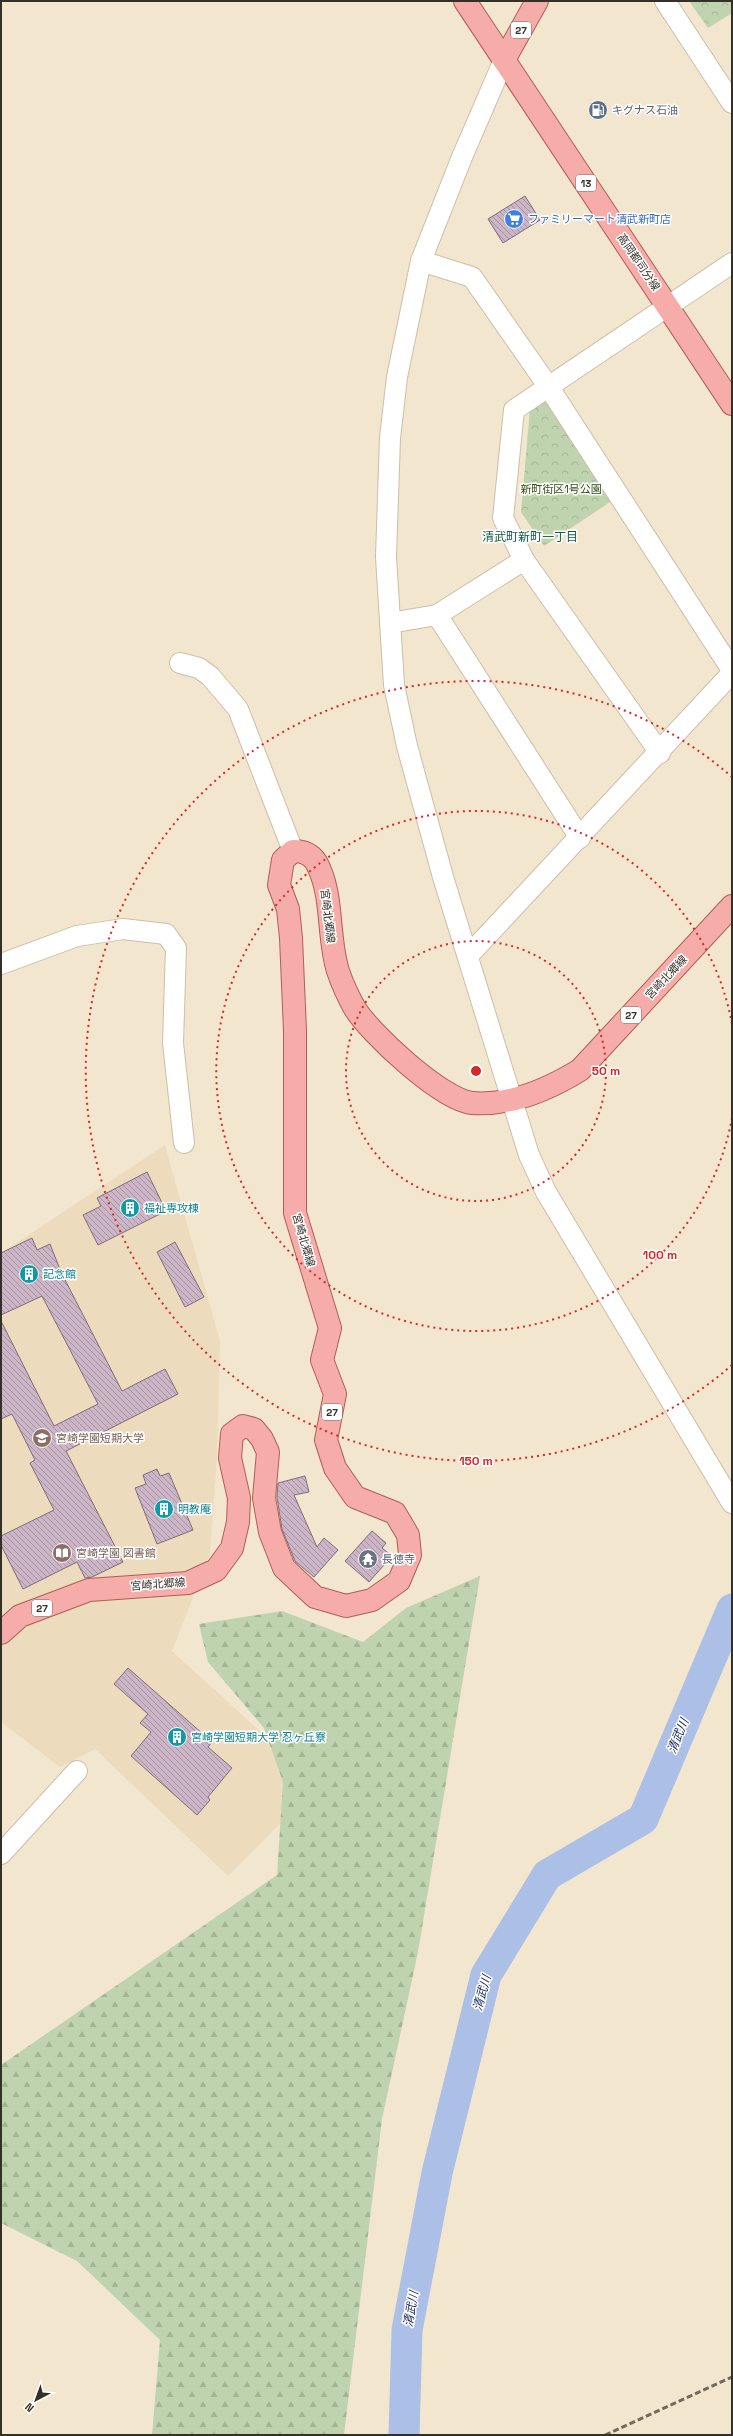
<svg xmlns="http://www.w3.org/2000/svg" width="733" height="2436" viewBox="0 0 733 2436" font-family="'Space Grotesk','Noto Sans JP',sans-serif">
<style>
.built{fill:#ecdcbd}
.forest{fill:url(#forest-firs)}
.park{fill:url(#park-crowns)}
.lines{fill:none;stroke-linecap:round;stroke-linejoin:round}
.river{stroke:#acbfe7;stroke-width:31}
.building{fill:url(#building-back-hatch);stroke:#806c7c}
.minor-casing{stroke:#cbbfa8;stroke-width:22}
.major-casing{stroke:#af5e56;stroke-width:24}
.minor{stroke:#fff;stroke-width:20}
.major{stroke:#f6ada9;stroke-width:22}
.rail{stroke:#726b5d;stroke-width:3;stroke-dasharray:6 3;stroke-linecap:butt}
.ring{fill:none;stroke:#d62828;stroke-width:2;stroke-dasharray:2 4}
.labels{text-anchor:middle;stroke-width:3;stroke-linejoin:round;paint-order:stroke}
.shield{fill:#fff;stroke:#726e68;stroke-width:1}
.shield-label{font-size:10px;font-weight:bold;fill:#353027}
.service-label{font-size:11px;fill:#4e5e75;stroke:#fff;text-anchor:start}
.shop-label{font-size:11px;fill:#366cbe;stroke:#fff;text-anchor:start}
.street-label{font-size:11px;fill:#353027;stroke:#fff}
.park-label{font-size:11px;fill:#304b11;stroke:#fff}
.culture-label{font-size:11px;fill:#0d838f;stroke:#fff;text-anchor:start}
.education-label{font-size:11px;fill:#785e54;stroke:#fff;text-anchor:start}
.worship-label{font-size:11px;fill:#5b616d;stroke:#fff;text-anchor:start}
.neighbourhood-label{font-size:12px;fill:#135b44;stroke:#fff}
.water-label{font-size:12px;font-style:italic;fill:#152858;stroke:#fff}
.centre{fill:#d62828;stroke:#fff;stroke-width:2}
.ring-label{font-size:12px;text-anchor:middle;font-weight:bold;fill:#d62828;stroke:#fff;stroke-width:3;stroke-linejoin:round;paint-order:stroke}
</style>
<defs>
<pattern id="forest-firs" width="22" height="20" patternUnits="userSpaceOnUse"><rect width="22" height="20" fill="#bed3ae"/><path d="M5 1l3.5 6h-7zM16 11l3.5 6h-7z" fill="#a4b596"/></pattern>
<pattern id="park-crowns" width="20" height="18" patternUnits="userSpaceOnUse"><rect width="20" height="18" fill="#bed3ae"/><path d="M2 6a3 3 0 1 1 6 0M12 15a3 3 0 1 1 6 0" fill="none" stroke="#a4b596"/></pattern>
<pattern id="building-back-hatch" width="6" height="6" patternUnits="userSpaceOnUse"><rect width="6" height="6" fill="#cbb5c7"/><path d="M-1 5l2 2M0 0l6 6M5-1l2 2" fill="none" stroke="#a694a2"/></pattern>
</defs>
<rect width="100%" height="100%" fill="#f3e6ce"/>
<path class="built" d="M165,1145L220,1341L217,1459L210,1554L172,1651L319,1785L228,1876L95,1749L60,1767L1,1722V1253Z"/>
<path class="forest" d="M480,1576L418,1952L382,2119L344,2435H152L160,2340L77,2261L1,2223V2065L277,1875L283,1782L264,1728L208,1662L199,1624L282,1611L363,1642L406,1608Z"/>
<g class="park">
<path d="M689,1H732V13L708,28Z"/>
<path d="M548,396L613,500L544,546L521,512L530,409Z"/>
</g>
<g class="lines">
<path class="river" d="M404,2435L407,2330L437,2173L486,1975L547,1875L643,1819L732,1609"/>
</g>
<g class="building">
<path d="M525,196L540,220L503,243L488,219Z"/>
<path d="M147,1172L166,1211L98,1245L83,1215L101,1206L97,1198Z"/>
<path d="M32,1238L37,1250L50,1244L61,1272L122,1391L165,1369L178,1394L66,1451L123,1562L92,1577L85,1578L77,1562L23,1589L1,1545V1536L54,1510L30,1463L35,1460L12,1414L1,1419V1321L54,1426L98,1404L42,1296L1,1315V1253Z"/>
<path d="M175,1242L204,1297L185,1307L157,1252Z"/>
<path d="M157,1469L160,1476L169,1473L193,1530L157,1544L135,1488L146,1484L143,1475Z"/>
<path d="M305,1476L309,1492L294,1495L317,1547L324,1538L338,1550L314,1577L295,1561L282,1529L277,1497L278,1483Z"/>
<path d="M372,1531L386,1543L382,1548L392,1556L369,1582L345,1561Z"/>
<path d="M128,1668L212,1742L208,1747L232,1768L208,1797L210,1800L197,1815L131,1756L151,1732L140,1723L148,1714L114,1684Z"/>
</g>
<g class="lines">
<g class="minor-casing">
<g id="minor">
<path d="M665,1L732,103"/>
<path d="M504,60L462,157L421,261L397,377L390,438L386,557L394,685L407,746L443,877L529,1155L546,1192L732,1503"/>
<path d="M421,261L472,277L548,386L732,670"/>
<path d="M437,615L580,838"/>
<path d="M390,623L437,615L524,560"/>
<path d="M180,663L199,668L210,676L238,709L293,851"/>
<path d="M660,753L524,560L503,518L514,410L732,263"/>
<path d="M468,956L732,673"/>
<path d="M1,964L77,936L123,929L166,934L176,948L173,1043L184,1143"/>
<path d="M1,1854L77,1771"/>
</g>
</g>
<g class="major-casing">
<g id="major">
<path d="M465,1L732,404"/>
<path d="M504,60L537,1"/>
<path d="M1,1633L20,1616L89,1590L188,1583L216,1570L232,1548L238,1522L239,1498L230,1458L232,1434L243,1426L254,1429L262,1439L268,1452L264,1498L270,1532L284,1568L315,1597L346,1606L372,1600L399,1581L410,1555L408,1535L395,1513L355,1497L335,1468L326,1440L335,1394L322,1360L330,1328L295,1213V1031L291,938L288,909L279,885L283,860L293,851C302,851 311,854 316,862C334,894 327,936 338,971C342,983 348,996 354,1007C369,1033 442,1100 472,1103C509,1106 549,1089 580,1070L732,906"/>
</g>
</g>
<use href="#minor" class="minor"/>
<use href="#major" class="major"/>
<path class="rail" d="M605,2435L732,2377"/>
</g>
<g class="ring">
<circle cx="476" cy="1071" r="130"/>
<path d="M732 1118A260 260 0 1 1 732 1024"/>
<path d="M732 1365A390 390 0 1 1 732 777"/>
</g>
<defs>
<g id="fuel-disc" transform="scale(1)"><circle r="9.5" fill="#5c6f8a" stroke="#fff"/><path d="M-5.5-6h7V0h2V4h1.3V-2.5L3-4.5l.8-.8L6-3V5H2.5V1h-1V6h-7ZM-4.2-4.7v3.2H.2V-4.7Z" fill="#fff"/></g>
<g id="supermarket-disc" transform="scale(1)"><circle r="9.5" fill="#3f7fe0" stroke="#fff"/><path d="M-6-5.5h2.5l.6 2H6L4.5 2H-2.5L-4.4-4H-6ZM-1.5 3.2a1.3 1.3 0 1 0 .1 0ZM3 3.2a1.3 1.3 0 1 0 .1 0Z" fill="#fff"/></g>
<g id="building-disc" transform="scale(1)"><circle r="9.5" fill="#0f9aa8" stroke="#fff"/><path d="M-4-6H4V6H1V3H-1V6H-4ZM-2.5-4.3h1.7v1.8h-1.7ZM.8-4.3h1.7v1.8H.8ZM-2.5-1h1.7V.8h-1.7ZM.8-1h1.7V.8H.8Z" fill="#fff"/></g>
<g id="university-disc" transform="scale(1)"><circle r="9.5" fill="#8d6e63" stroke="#fff"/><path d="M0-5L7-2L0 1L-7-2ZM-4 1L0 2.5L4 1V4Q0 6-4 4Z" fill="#fff"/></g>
<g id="library-disc" transform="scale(1)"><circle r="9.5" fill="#8d6e63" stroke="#fff"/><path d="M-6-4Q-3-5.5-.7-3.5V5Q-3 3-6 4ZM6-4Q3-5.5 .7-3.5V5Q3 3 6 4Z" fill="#fff"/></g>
<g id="temple-disc" transform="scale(1)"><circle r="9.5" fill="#6b7280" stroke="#fff"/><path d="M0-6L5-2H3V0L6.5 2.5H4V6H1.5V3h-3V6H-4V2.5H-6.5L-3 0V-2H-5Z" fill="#fff"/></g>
</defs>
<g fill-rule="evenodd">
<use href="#fuel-disc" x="598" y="110"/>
<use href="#supermarket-disc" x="514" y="219"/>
<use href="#building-disc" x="130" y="1208"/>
<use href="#building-disc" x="29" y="1274"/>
<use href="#university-disc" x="42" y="1438"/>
<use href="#building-disc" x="164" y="1509"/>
<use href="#library-disc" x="62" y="1553"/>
<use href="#temple-disc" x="368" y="1559"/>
<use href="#building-disc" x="177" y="1737"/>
</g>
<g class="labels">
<g class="shield">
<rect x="511" y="22" width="20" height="16" rx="3"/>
<rect x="576" y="175" width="20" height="16" rx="3"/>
<rect x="621" y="1007" width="20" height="16" rx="3"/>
<rect x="322" y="1404" width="20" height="16" rx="3"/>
<rect x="32" y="1600" width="20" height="16" rx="3"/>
</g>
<g class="shield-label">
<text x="521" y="34">27</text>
<text x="586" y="187">13</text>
<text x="631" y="1019">27</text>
<text x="332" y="1416">27</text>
<text x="42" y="1612">27</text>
</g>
<g class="service-label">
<text x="612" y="114">キグナス石油</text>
</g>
<g class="shop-label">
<text x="528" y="223">ファミリーマート清武新町店</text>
</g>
<g class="street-label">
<text transform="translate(639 262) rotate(56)" y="4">高岡都司分線</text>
<text transform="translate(328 916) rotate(83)" y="4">宮崎北郷線</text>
<text transform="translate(666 977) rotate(-47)" y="4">宮崎北郷線</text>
<text transform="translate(304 1240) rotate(74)" y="4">宮崎北郷線</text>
<text transform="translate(158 1584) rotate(-4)" y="4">宮崎北郷線</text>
</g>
<g class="park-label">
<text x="561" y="493">新町街区1号公園</text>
</g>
<g class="culture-label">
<text x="144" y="1212">福祉専攻棟</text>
<text x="43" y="1278">記念館</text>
<text x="178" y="1513">明教庵</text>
<text x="191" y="1741">宮崎学園短期大学 忍ヶ丘寮</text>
</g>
<g class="education-label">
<text x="56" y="1442">宮崎学園短期大学</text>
<text x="76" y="1557">宮崎学園 図書館</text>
</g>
<g class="worship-label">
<text x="382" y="1563">長徳寺</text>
</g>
<g class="neighbourhood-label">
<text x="530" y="541">清武町新町一丁目</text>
</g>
<g class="water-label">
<text transform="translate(678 1736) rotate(-67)" y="4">清武川</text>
<text transform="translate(482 1993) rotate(-74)" y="4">清武川</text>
<text transform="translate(411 2309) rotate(-80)" y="4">清武川</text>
</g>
</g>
<circle cx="476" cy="1071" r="6" class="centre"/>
<g class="ring-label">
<text x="606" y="1075">50 m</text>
<text x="660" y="1259">100 m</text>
<text x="476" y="1465">150 m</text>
</g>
<rect width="733" height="2436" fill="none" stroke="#353027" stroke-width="4"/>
<g transform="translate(36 2400) rotate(221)" stroke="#ffffff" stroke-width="3" paint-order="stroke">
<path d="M0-3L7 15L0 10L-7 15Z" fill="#353027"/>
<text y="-6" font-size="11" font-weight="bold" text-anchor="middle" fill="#353027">N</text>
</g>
</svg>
